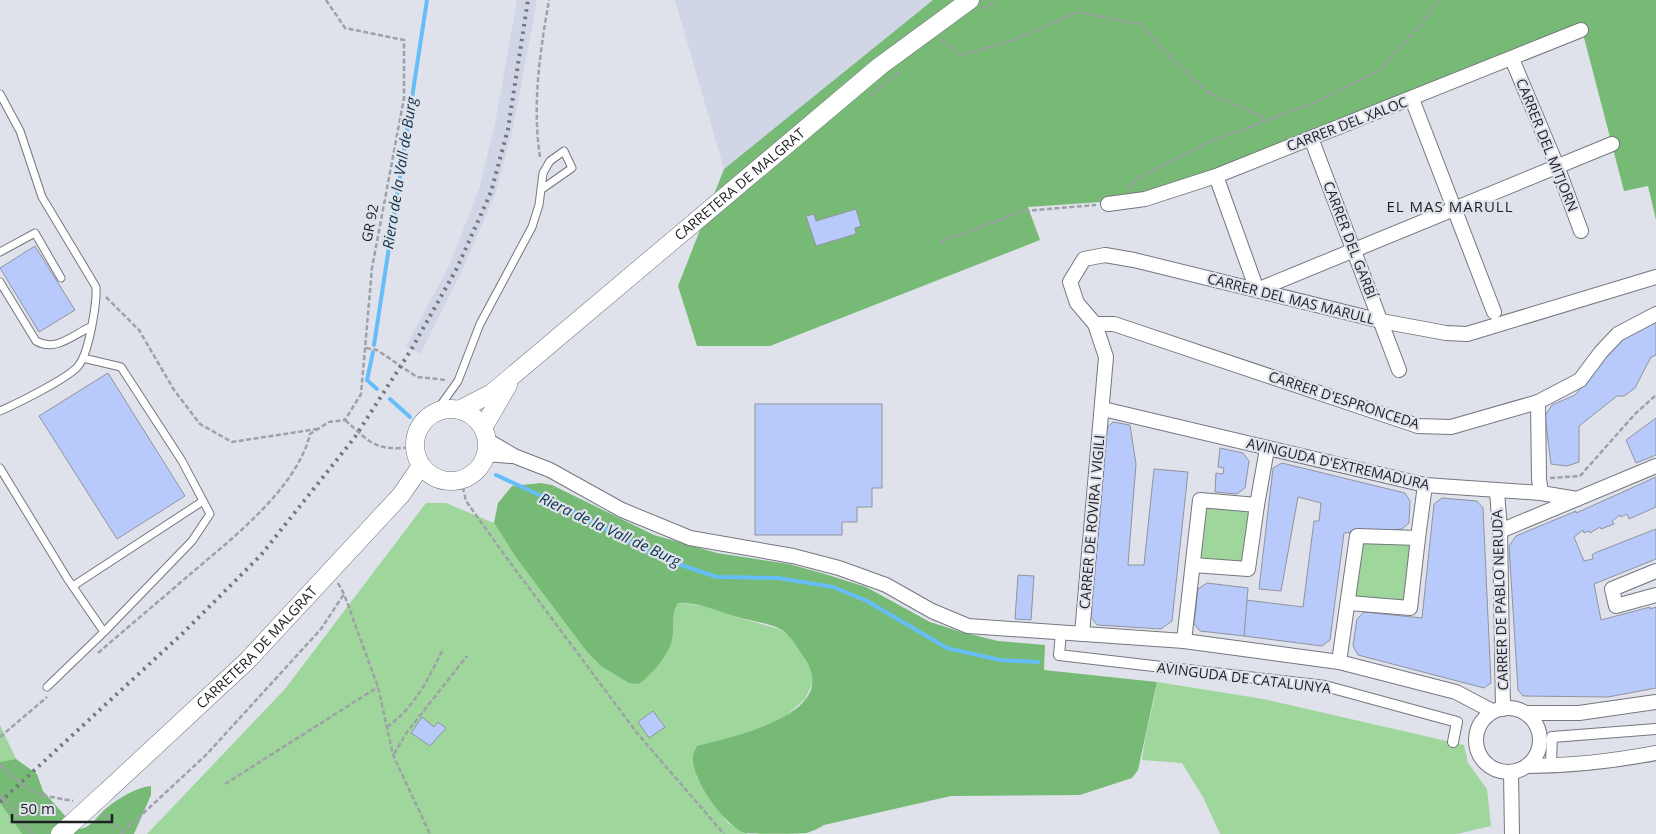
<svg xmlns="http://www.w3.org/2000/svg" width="1656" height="834" viewBox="0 0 1656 834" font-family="'Open Sans',sans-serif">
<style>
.built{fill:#d1d6e6}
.green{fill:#9fd69c}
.forest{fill:#77ba75}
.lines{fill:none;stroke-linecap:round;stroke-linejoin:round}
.stream{stroke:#66bdf8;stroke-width:4}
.building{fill:#b8c9fb;stroke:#91949c}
.service-casing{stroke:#74777f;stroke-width:9}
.pedestrian-casing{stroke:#74777f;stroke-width:12}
.minor-casing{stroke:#74777f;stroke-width:16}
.tertiary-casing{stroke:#74777f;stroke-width:19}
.path{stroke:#9ea1a8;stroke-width:2.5;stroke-dasharray:5 2.5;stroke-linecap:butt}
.service{stroke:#fff;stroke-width:7}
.pedestrian{stroke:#fff;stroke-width:10}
.minor{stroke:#fff;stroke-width:14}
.tertiary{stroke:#fff;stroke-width:18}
.rail{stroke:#76777d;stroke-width:4;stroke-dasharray:2.5 5;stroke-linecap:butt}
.tertiary-bridge-casing{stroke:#74777f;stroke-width:19;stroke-linecap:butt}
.tertiary-bridge{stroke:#fff;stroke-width:18}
.labels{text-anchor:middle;stroke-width:4.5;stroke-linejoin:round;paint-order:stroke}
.street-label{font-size:14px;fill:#1e1f22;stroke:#dfe2eb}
.water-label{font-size:15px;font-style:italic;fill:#0a3148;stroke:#dfe2eb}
.neighbourhood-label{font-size:15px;letter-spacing:1px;fill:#1e1f22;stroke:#dfe2eb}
</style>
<rect width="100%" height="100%" fill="#dfe2eb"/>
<g class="built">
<path d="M517,0H537L513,128L495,195L461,273L420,354L406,346L449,266L479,189L495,124Z"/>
<path d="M675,0H933L724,169Z"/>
</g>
<g class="green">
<path d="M1204,500L1257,505L1250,569L1193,565Z"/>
<path d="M426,503H446L494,523L517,559L587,652L601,666L672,641L673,610L678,603L713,607L736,617L779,629L788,634L812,670L814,680L805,699L780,721L760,729L696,776L728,823L748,834H147L285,689Z"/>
<path d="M1357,536L1418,538L1410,608L1349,603Z"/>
<path d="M1157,682L1263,699L1464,745L1468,763L1487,789L1491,826L1457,834H1220L1203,797L1182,763L1142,760C1145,733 1153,709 1157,682Z"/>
<path d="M0,725L16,759L0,762Z"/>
<path d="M0,803L22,834H0Z"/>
</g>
<g class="forest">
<path d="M933,0H1656V220L1648,186L1624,191L1582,30L1145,199L1028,207L1040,240L770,346H697L678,286L724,169Z"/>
<path d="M541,483L552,485L654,535L717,553L789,564L825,574L866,587L930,622L961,632L998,641L1045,645L1044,670L1157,682L1138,770L1132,778L1080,795L951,796L824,825C819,828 813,831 807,833C797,834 755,834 745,833C725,826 691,779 693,757C693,753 696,749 697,746C731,737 842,715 805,659C799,651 794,641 787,634C777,624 755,622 741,618C719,612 701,602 678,603C670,615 675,626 672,640C669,655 651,675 639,684L629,683L601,666L587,652L517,559L494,523L498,503L512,486Z"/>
<path d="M16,759L37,774L43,791L66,817L80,829C94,826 97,815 108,807C119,798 137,787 151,786V795L134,834H22L0,803V762Z"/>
</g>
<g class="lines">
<g class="stream">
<path d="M374,345L427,0"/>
<path d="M373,352L367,380L377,389"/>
<path d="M390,399L410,417"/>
<path d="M496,475L563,506L660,558L717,577L778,578L833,587L867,601L947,648L1000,660L1038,662"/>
</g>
</g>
<g class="building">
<path d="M856,209L861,226L855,228L856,234L816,246L806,216L814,214L816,221Z"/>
<path d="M35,246L75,310L39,332L0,268Z"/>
<path d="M1656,321V355L1651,357L1635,388L1624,396H1617L1579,426V462L1567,466L1551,464L1545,416L1552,405L1575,395L1621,339Z"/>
<path d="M108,373L185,496L117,539L39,416Z"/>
<path d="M755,404H882V488H872V507H857V522H842V535H755Z"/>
<path d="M1656,418V455L1636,463L1626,440Z"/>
<path d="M1113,422L1130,425L1136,464L1128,565H1144L1154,469L1188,472L1172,621L1161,629L1097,625L1089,614L1105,429Z"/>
<path d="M1220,448L1243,453L1249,461L1245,488L1237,494L1215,492L1216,473L1223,474L1224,468L1218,467Z"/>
<path d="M1282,463L1405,493L1410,501L1409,523L1402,529L1344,533L1330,640L1322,646L1244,636L1246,600L1303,607L1314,521H1319L1321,503L1298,497L1281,591L1259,589L1273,468Z"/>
<path d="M1656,477V507L1629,519L1627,514L1621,517L1620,515L1612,521L1614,524L1601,529L1600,527L1590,533L1589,531L1584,533L1583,530L1574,537L1584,561L1593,559L1592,555L1597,552L1656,529V559L1594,584L1601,620L1650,607V609L1656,607V688L1608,697L1523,696L1518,690L1509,546L1516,536L1576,511V513Z"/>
<path d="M1442,498L1477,501L1483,508L1491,683L1484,688L1358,655L1353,646L1357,619L1364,612L1422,618L1434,504Z"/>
<path d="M1018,575L1034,576L1031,620L1015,619Z"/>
<path d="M1207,583L1248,588L1244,636L1200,631L1194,624L1198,589Z"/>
<path d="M653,711L665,727L649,738L638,722Z"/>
<path d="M422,717L434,727L438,722L446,728L430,746L411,733Z"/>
</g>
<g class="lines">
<g class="service-casing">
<g id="service">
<path d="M0,94L20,131L42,197L96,287C97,303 89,352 79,365C71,377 16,404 0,411"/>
<path d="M0,252L35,233L61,278"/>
<path d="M0,282L36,341C55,352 72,336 90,327"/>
<path d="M435,413L458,381L480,324L532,227L539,205L543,173L550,161L564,151L572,168L542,189"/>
<path d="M0,468L67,578L104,632"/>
<path d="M73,586L203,501"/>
<path d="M47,687L104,632L192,541L210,514L182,461L121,367L83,358"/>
</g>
</g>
<g class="pedestrian-casing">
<g id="pedestrian">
<path d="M1061,633L1059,655L1325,686L1457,722L1453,742"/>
<path d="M1549,766L1551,762L1552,737L1656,729"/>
</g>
</g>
<g class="minor-casing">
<g id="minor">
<path d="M1512,59L1557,166L1581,231"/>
<path d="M1412,99L1494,312"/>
<path d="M1311,138L1399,370"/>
<path d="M1216,176L1257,290L1612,144"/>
<path d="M1108,204L1145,199L1216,176L1581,30"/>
<path d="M1095,324H1114L1418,426L1451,427L1538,402L1580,380L1601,352L1618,334L1656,314"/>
<path d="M1538,402L1539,479L1541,493"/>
<path d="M1103,409L1425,485L1541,493L1577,499"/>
<path d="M487,440L514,456L550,470L622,510L690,538L793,556L839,568L886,585L932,611L968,626L1184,641L1339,662L1456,692L1492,711"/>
<path d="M486,454L511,456"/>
<path d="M1497,491L1500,531L1503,709"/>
<path d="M1500,531L1656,466"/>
<path d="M1193,565L1248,569L1257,505"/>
<path d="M1656,571L1612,589L1616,606L1656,595"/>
<path d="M1349,603L1410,608L1418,538"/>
<path d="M1082,634L1106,357L1095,324L1077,303L1070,282L1084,259L1105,255L1134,260L1381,321L1446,333L1467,334L1656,277"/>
<path d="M1184,641L1200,500L1257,505L1267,449"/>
<path d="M1339,662L1357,536L1418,538L1425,485"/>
<circle cx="1508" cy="740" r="32"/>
<path d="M1528,713H1579L1656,702"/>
<path d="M1527,766C1570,766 1613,761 1656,753"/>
<path d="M1511,772L1512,834"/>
</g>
</g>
<g class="tertiary-casing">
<g id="tertiary">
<circle cx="451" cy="445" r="36"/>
<path id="s1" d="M459,410L492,393L880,66L970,0"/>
<path d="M483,428L508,385"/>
<path id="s2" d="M106,792L247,661L401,495L421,466"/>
</g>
</g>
<g class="path">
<path d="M326,0L345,28L404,40V98L372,268L361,394L345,420"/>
<path d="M983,9L996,0"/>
<path d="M942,40L959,56L1014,40L1078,12L1140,24L1176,63L1209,93L1267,119"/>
<path d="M872,95L901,71"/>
<path d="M540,157C532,104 540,52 549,0"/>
<path d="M1128,188L1140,177L1209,142L1316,102L1380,70L1421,24L1439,0"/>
<path d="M940,242L1024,211L1096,205"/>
<path d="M106,297L139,330L174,390L200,424L232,442L317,429"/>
<path d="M366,348L377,350L417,377L446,380"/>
<path d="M345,420C373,445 375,451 414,447"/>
<path d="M1550,478L1580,476L1635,414L1656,395"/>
<path d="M461,480L466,501L506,557L637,733L724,834"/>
<path d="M338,583L344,594L378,687L393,755L430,834"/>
<path d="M98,653C128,627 158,602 188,576C229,541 297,489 310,434L329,422L345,420"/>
<path d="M387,727C414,708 428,680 442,651"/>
<path d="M0,737L47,697"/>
<path d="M394,754L407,732L467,656"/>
<path d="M0,765L28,788L41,795L73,801"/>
<path d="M225,784L378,687"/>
<path d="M0,796L33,834"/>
<path d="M104,814L123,832"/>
<path d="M121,834L206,755L321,629L344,594"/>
</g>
<use href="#service" class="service"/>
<use href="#pedestrian" class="pedestrian"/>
<use href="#minor" class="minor"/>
<use href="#tertiary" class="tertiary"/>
<path class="rail" d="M0,802L183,633L261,555L355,437L411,350L457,268L491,192L508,129L528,0"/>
<g class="tertiary-bridge-casing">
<path id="tertiary-bridge" d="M60,834L106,792"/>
</g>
<use href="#tertiary-bridge" class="tertiary-bridge"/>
</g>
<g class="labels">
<g class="street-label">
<text transform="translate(1347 124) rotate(-21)" y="5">CARRER DEL XALOC</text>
<text transform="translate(1547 145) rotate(68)" y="5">CARRER DEL MITJORN</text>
<text dy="5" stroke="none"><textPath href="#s1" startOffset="361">CARRETERA DE MALGRAT</textPath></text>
<text transform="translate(370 223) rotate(-79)" y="5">GR 92</text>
<text transform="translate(1350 240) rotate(69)" y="5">CARRER DEL GARBÍ</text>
<text transform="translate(1291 299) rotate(14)" y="5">CARRER DEL MAS MARULL</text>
<text transform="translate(1344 400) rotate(18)" y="5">CARRER D'ESPRONCEDA</text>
<text transform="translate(1338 464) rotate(13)" y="5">AVINGUDA D'EXTREMADURA</text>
<text transform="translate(1092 522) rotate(-85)" y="5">CARRER DE ROVIRA I VIGILI</text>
<text transform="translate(1500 600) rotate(-92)" y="5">CARRER DE PABLO NERUDA</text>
<text dy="5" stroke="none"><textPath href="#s2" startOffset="209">CARRETERA DE MALGRAT</textPath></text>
<text transform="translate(1244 678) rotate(7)" y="5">AVINGUDA DE CATALUNYA</text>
</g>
<g class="water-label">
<text transform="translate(400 173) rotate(-81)" y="5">Riera de la Vall de Burg</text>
<text transform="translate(610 530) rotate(25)" y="5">Riera de la Vall de Burg</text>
</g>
<g class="neighbourhood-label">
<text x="1450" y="212">EL MAS MARULL</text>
</g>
</g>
<path d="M12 814v8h100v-8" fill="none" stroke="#1e1f22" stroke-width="2.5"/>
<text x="20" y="814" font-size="15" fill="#1e1f22" stroke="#dfe2eb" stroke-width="4" paint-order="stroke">50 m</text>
</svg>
